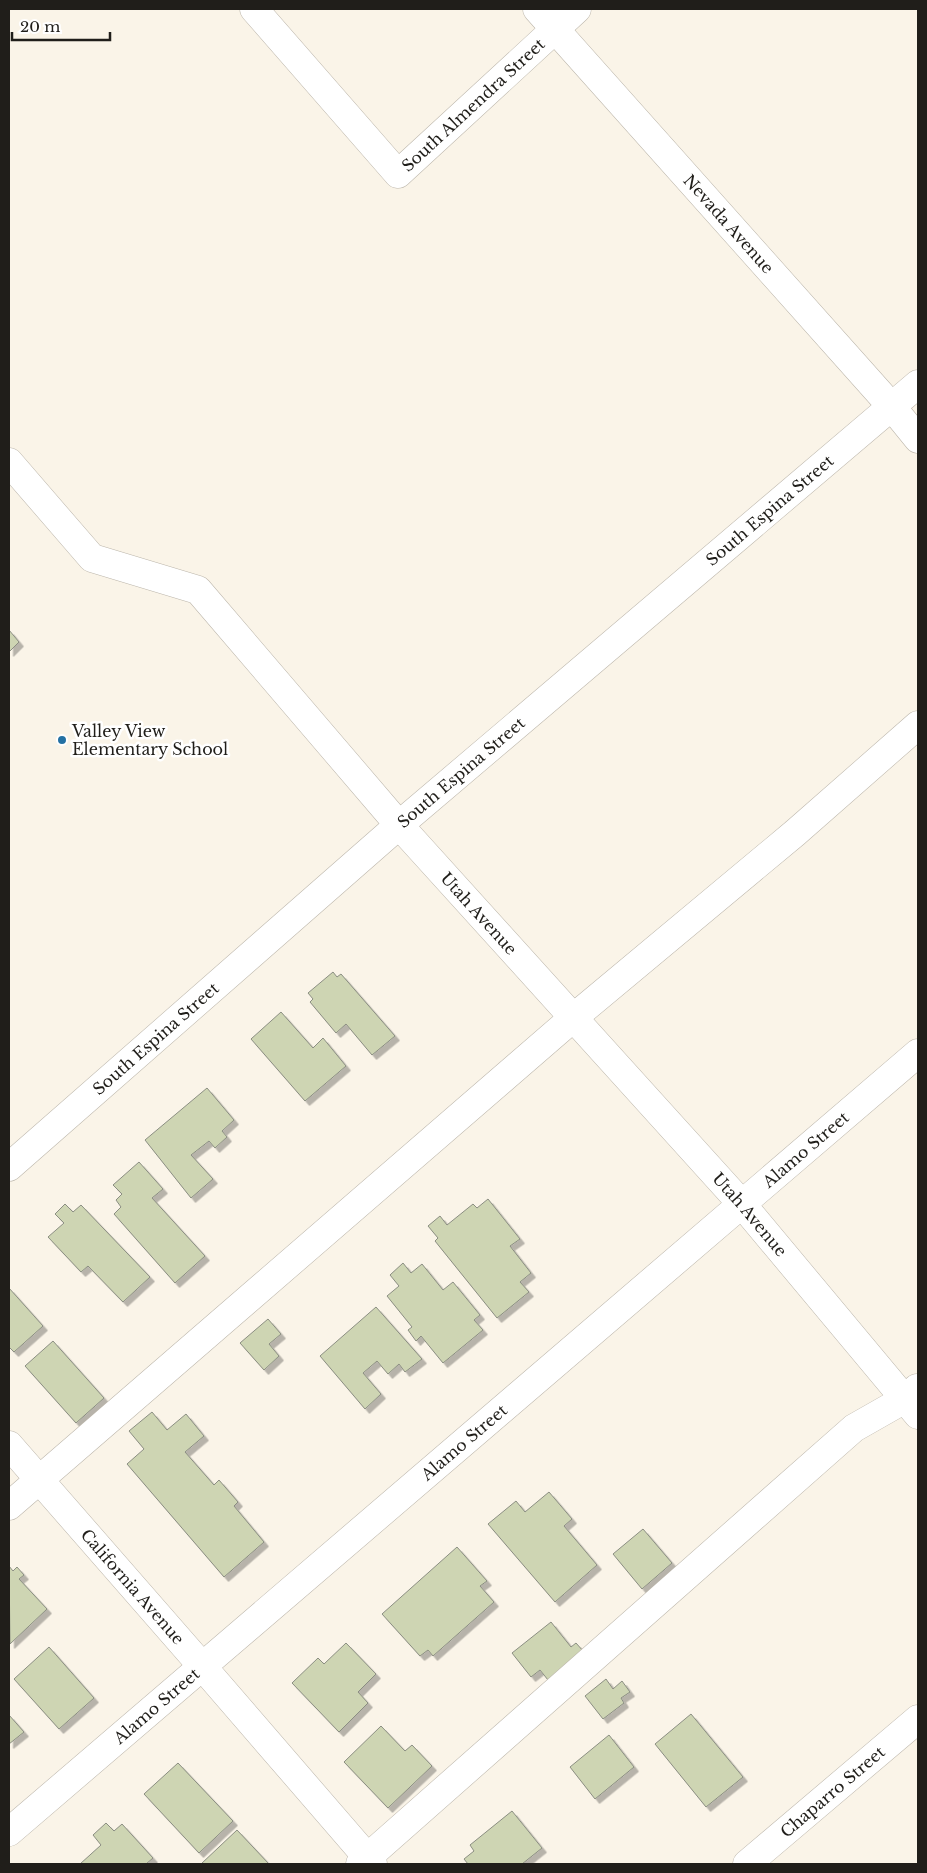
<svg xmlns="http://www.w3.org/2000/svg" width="927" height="1873" viewBox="0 0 927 1873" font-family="'Libre Baskerville',serif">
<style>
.building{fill:#ced5b3;stroke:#8b8e82;filter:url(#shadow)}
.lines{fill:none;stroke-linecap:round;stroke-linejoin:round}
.minor-casing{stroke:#bcb6ab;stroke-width:29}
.minor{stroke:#fff;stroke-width:28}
.poi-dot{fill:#2471a3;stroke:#fff;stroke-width:2}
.labels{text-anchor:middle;stroke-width:5;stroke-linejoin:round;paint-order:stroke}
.street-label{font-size:16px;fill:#201e1a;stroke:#fff}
.poi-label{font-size:16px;fill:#201e1a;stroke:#fff;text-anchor:start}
</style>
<defs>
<filter id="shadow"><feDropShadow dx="4.5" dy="4.5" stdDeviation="0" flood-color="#0004"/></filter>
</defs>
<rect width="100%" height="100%" fill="#faf4e8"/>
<g class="building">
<path d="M9,630L19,642L9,652Z"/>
<path d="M333,972L337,977L341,974L395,1036L372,1055L346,1024L336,1033L310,1002L313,999L308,993Z"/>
<path d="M281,1012L313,1048L323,1038L346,1066L305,1101L251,1039Z"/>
<path d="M207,1088L234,1120L222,1131L227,1137L215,1148L209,1141L191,1155L213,1179L191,1198L145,1140Z"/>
<path d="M139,1162L163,1189L152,1198L205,1256L175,1283L114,1214L121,1207L116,1200L122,1194L113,1185Z"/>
<path d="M488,1199L520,1239L510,1246L531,1273L520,1282L529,1292L497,1318L435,1241L438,1238L428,1226L440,1216L447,1225L473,1204L477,1208Z"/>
<path d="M65,1204L73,1212L81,1205L150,1277L123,1302L88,1266L81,1272L48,1237L64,1223L55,1214Z"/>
<path d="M403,1263L411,1273L422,1264L443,1290L453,1282L480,1315L474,1320L483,1330L443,1363L421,1336L416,1341L408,1330L412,1327L387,1296L399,1286L390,1275Z"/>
<path d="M9,1288L43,1326L14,1352L9,1347Z"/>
<path d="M376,1307L422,1359L405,1372L399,1364L388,1374L377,1361L363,1373L381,1394L365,1409L320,1356Z"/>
<path d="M268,1319L281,1334L269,1344L279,1356L264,1370L240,1343Z"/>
<path d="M53,1341L104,1398L76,1423L25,1366Z"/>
<path d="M152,1412L167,1430L186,1414L204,1436L185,1452L214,1485L219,1480L238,1502L234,1506L264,1542L224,1577L127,1464L144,1449L129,1431Z"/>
<path d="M549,1492L572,1519L564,1526L597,1565L555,1602L488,1524L516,1501L525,1512Z"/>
<path d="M643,1529L672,1563L642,1589L613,1554Z"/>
<path d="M457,1547L487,1581L480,1586L494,1602L433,1656L428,1650L420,1656L382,1614Z"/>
<path d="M9,1566L13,1571L17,1567L24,1575L19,1579L47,1609L10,1644Z"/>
<path d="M551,1622L571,1647L576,1643L584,1652L552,1685L540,1670L531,1677L512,1653Z"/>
<path d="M346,1643L376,1674L358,1692L368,1703L339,1732L292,1683L318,1658L324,1664Z"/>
<path d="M49,1647L94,1698L59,1729L14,1679Z"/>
<path d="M606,1679L613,1689L622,1681L630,1692L621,1698L624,1703L603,1719L585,1696Z"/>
<path d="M691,1714L743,1777L706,1807L655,1744Z"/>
<path d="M9,1715L24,1732L9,1744Z"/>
<path d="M381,1726L405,1751L412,1745L432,1766L388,1808L344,1762Z"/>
<path d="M609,1735L634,1767L595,1799L570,1767Z"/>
<path d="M178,1763L233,1821L199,1853L144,1794Z"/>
<path d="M512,1811L542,1848L522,1864H468L464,1859L474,1851L470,1845Z"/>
<path d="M106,1823L114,1831L122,1824L153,1858L146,1864H80L101,1845L93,1835Z"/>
<path d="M237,1830L269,1864H201Z"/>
</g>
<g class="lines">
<g class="minor-casing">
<g id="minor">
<path id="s1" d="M254,9L398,174L577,9"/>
<path id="s2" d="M537,9L892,407L918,439"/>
<path id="s3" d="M9,462L92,558L198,590L399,825L741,1203L918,1415"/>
<path id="s4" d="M9,1167L399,825L918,384"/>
<path id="s5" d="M9,1445L202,1666L373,1864"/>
<path d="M9,1506L573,1018L795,833L918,725"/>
<path id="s6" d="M9,1832L918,1053"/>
<path d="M360,1864L854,1428L905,1399L917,1388"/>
<path id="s7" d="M747,1864L918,1719"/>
</g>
</g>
<use href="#minor" class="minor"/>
</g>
<circle class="poi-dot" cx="62" cy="740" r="5"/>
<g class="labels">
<g class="street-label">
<text dy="6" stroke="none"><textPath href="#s1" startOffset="321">South Almendra Street</textPath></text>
<text dy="6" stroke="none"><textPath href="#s2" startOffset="288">Nevada Avenue</textPath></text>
<text dy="6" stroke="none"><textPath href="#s4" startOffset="1005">South Espina Street</textPath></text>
<text dy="6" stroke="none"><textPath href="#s4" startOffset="600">South Espina Street</textPath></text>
<text dy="6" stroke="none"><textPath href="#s3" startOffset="666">Utah Avenue</textPath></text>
<text dy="6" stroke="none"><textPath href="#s4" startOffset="195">South Espina Street</textPath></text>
<text dy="6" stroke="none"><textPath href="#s6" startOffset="1049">Alamo Street</textPath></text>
<text dy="6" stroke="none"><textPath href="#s3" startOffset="1071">Utah Avenue</textPath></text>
<text dy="6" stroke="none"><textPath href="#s6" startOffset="599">Alamo Street</textPath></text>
<text dy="6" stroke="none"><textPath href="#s5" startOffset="188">California Avenue</textPath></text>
<text dy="6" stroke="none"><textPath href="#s6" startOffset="194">Alamo Street</textPath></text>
<text dy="6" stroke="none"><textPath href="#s7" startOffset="112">Chaparro Street</textPath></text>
</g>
<g class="poi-label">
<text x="72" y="737">Valley View<tspan x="72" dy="18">Elementary School</tspan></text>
</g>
</g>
<rect width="927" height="1873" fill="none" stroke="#201e1a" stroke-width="20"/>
<path d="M12 32v8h98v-8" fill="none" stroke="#201e1a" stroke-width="2.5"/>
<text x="20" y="32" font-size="15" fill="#201e1a" stroke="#ffffff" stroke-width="4" paint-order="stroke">20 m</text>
</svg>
